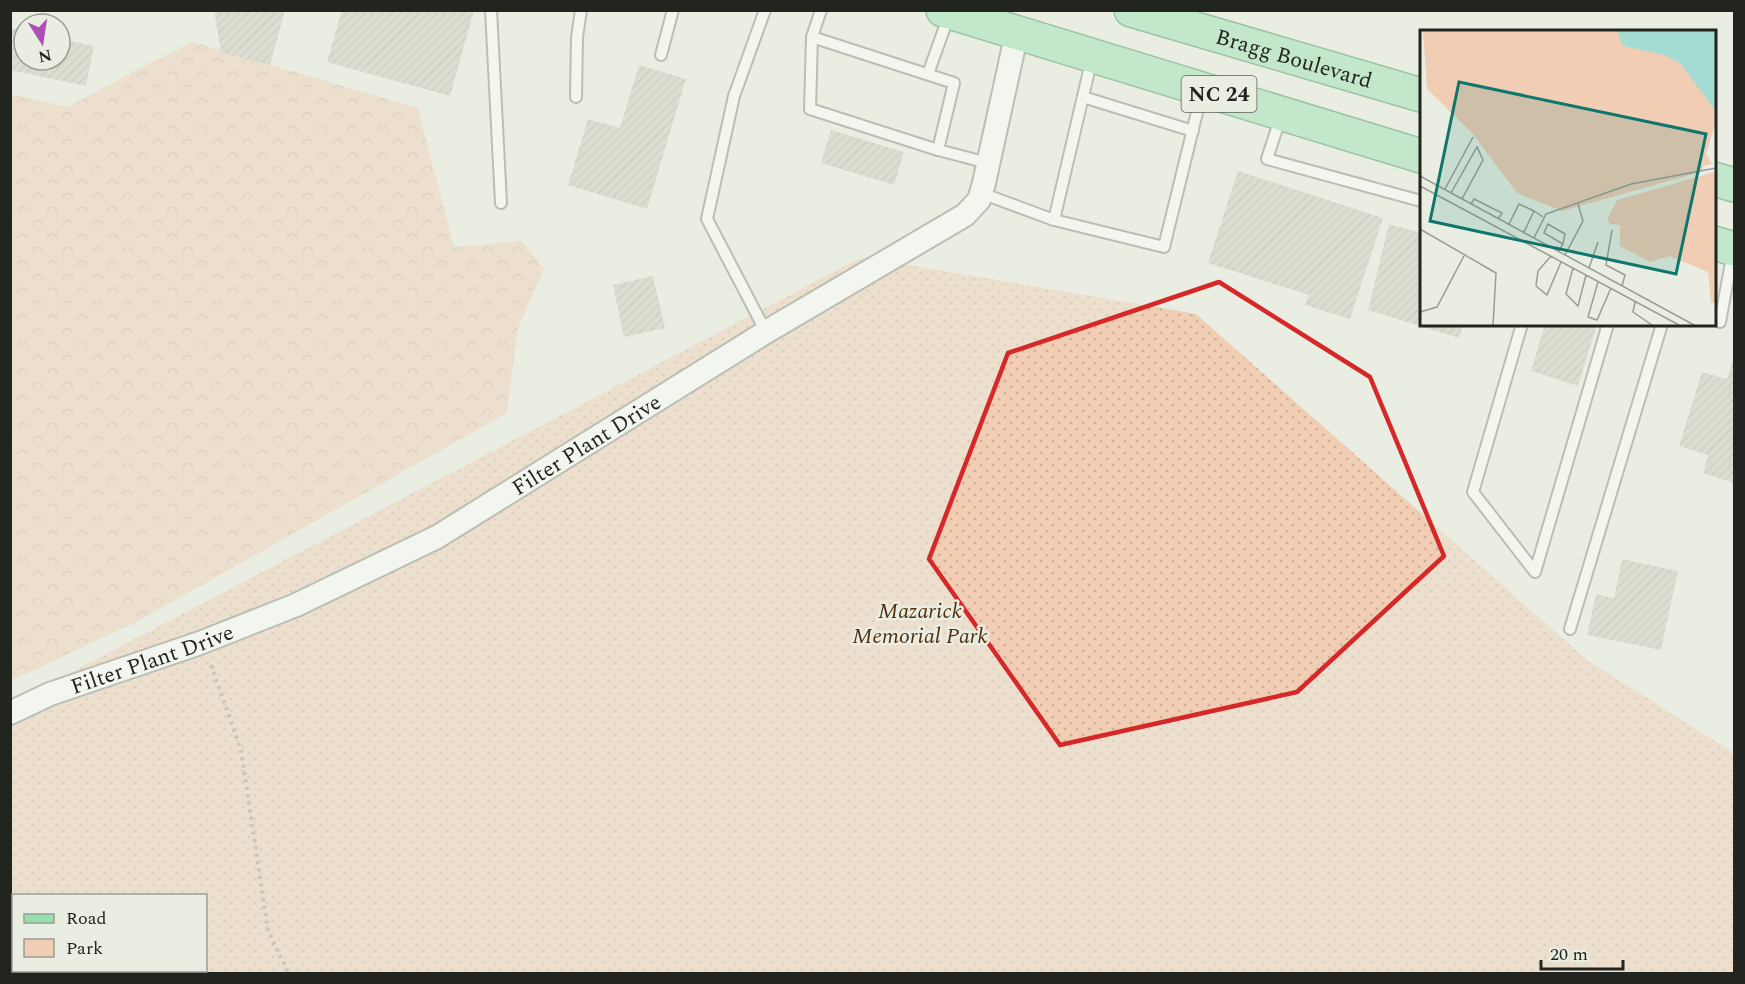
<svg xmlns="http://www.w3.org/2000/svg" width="1745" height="984" viewBox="0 0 1745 984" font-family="Spectral,serif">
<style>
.green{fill:url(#green-dots);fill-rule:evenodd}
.forest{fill:url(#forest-crowns)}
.building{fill:url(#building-hatch)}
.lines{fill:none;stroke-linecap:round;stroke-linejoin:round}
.service-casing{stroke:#81847a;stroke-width:14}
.minor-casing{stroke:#81847a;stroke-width:26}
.primary-casing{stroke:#408d5b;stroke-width:36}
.path{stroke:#95988f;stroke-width:4;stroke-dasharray:3 4.5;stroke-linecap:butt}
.service{stroke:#fff;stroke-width:10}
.minor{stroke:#fff;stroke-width:22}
.primary{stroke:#96ddb0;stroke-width:33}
.marked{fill:none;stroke:#d62828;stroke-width:4.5;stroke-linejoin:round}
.labels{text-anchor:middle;stroke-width:5;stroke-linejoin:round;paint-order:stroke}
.shield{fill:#eaeee2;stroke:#5e615a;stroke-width:1.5}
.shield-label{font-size:21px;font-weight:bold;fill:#22241f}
.street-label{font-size:22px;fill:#22241f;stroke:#eaeee2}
.park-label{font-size:22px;font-style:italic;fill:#542f0d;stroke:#eaeee2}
.inset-road{fill:none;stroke:#9a9d94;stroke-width:1.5}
.view{fill:#0f766e;fill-opacity:0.15;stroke:#0f766e;stroke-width:3}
.inset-edge{fill:none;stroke:#22241f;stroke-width:3}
</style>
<defs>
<pattern id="green-dots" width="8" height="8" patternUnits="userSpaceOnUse" patternTransform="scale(1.5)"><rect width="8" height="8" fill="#f0cdb3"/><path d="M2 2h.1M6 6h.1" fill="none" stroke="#ceb09a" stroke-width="1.8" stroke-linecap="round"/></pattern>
<pattern id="forest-crowns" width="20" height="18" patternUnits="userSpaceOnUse" patternTransform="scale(1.5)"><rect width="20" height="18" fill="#f0cdb3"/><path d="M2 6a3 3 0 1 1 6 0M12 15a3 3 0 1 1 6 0" fill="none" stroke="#ceb09a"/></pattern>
<pattern id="building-hatch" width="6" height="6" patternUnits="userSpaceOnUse" patternTransform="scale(1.5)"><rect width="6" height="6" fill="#cdc8bd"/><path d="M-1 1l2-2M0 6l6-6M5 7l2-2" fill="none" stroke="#b0aca2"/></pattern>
</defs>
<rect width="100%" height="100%" fill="#eaeee2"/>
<path class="green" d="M862,257L1196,314L1586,659L1734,753V973L11,974V704ZM14,896H206V970H14Z"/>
<path class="forest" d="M193,42L418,108L454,247L522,241L544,269L518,328L507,413L140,620L11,681V94L68,107L129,74Z"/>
<g class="building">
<path d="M214,10H285L270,65L221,52Z"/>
<path d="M342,10H474L450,96L327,62Z"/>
<path d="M10,28L24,31V60H60V39L94,46L86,86L10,70Z"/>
<path d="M639,65L686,79L647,209L568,185L588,119L620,128Z"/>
<path d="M831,130L904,152L894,185L821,163Z"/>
<path d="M1238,171L1383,218L1350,319L1305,305L1309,295L1208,263Z"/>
<path d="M1389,224L1421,233V324H1463L1459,338L1368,310Z"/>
<path d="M653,276L665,328L624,337L613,285Z"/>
<path d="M1545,324H1597L1578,386L1531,371Z"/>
<path d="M1732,362L1734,363V483L1703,473L1708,455L1679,446L1702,372L1727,379Z"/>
<path d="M1622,559L1678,571L1661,650L1587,635L1596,594L1614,598Z"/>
</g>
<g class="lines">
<g class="service-casing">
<g id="service">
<path d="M491,10L501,203"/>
<path d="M765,10L734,96L707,219L766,332"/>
<path d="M812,37L954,83L938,150L810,109L812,37L821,10"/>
<path d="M661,55L673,10"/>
<path d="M928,74L949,15"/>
<path d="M576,97L577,37L581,10"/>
<path d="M1083,97L1193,131"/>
<path d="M1281,116L1267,159L1421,201"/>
<path d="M938,150L988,163"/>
<path d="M981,193L1054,220L1092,58"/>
<path d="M1054,220L1164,247L1202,92"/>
<path d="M1720,322L1733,252"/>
<path d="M1522,324L1473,492L1535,572L1608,324"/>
<path d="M1570,629L1662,324"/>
</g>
</g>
<g class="minor-casing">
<g id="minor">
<path id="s1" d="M10,713L50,694L200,643L296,605L437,537L766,332L965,215L979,200L984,183L1017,32"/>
</g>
</g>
<g class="primary-casing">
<g id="primary">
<path d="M943,10L1421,156"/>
<path id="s2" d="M1131,10L1421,95"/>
<path d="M1714,179L1734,185"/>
<path d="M1714,243L1734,249"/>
</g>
</g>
<path class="path" d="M211,665L241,750L268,931L289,974"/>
<use href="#service" class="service"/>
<use href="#minor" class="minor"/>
<use href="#primary" class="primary"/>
</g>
<path d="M0 0H1745V984H0ZM1219,282L1370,377L1444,556L1297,692L1060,745L929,559L1008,353Z" fill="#eaeee2" fill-opacity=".55" fill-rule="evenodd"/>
<path class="marked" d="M1219,282L1370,377L1444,556L1297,692L1060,745L929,559L1008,353Z"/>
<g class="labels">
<rect class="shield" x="1181.5" y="76" width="75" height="36" rx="4.5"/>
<g class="shield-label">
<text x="1219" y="101">NC 24</text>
</g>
<g class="street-label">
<text dy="8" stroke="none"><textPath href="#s2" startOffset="170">Bragg Boulevard</textPath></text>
<text dy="8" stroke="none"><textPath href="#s1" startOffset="638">Filter Plant Drive</textPath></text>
<text dy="8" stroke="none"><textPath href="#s1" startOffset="152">Filter Plant Drive</textPath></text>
</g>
<g class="park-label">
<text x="920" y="618">Mazarick<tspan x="920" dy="25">Memorial Park</tspan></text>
</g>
</g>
<g transform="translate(1420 30)">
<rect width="296" height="296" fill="#eaeee2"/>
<path d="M3,1H295V95L286,124L292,134L283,136L281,142L142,181L97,163L52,103L7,59Z" fill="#f0cdb3"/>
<path d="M295,142H296L295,273H291L288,242L250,226L230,232L200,216V195L190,194L187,189L197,170Z" fill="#f0cdb3"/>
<path d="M197,1H295V80L260,33L244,25L203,16Z" fill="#a5dcd4"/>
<path class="inset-road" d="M0,146L274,295M0,156L259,295M25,159L53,107M31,163L57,117L63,130L42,169M51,174L54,169L82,183L78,189M89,194L99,174L114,181M0,199L76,243L73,295M192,200L186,235L205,245L202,256M104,202L114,181L123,187M114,208L126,184L211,154L296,138M138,222L143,214L145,204L128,194L124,203L143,214M145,225L163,191L158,174M131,226L118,241L116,256L127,265L141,232M153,238L146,264L158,276L166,245M169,238L178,212M178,252L168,287L177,290L191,258M215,272L213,282L232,295M0,282L17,277L45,224"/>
<path class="view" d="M39,52L286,104L256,244L10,191Z"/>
<rect width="296" height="296" class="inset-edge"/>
</g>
<rect width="1745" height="984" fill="none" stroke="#22241f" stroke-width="24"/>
<rect x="12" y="894" width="195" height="78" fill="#eaeee2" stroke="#9a9d94" stroke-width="1.5"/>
<rect x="24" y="914" width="30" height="9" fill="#96ddb0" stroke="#9a9d94" stroke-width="1.5"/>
<text x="66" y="924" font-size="18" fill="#22241f">Road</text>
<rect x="24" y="939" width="30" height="18" fill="#f0cdb3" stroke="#9a9d94" stroke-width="1.5"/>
<text x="66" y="954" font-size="18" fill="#22241f">Park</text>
<g transform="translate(42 42) rotate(168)"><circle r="28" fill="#eaeee2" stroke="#9a9d94" stroke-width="1.5"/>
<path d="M0-4.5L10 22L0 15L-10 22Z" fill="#ae4fb8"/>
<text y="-9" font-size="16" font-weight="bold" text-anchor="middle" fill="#22241f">N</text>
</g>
<path d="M1541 960v9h82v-9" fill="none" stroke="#22241f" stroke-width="3"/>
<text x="1550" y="960" font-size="18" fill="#22241f" stroke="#eaeee2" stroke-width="4.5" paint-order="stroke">20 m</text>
</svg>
